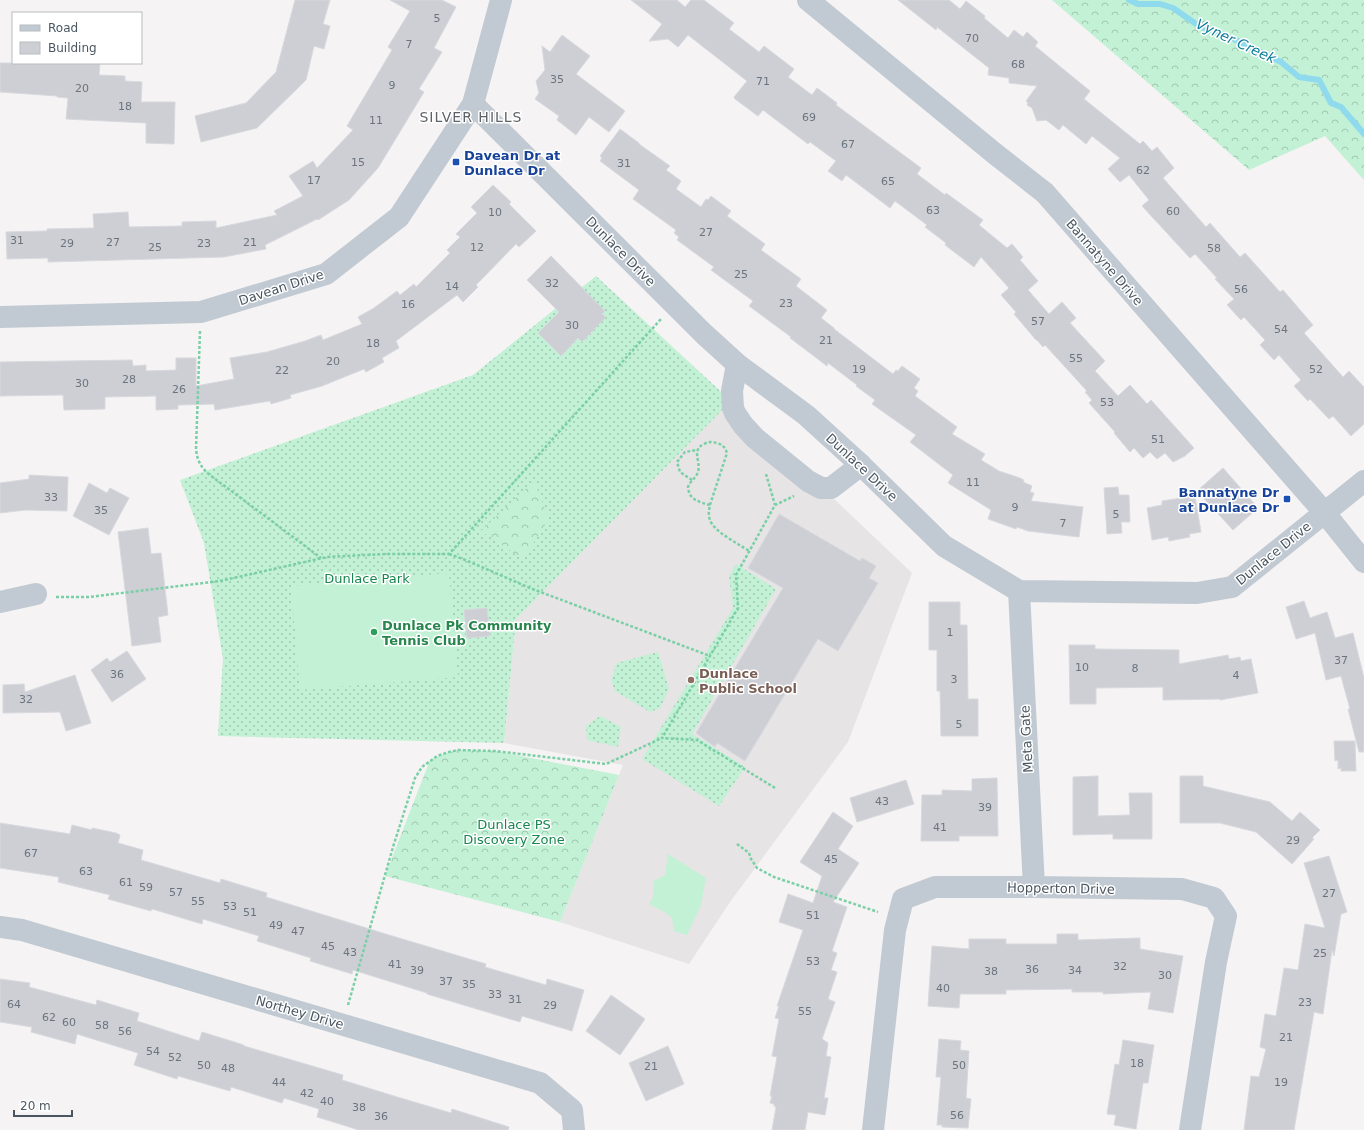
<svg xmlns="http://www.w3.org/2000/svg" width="1364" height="1130" viewBox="0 0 1364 1130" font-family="'DejaVu Sans',sans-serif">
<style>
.education{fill:#e6e4e5}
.grass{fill:url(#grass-dots)}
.forest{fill:url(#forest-crowns)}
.pitch{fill:#c3f1d5}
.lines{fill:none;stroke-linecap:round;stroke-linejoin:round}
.stream{stroke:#90daee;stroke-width:6}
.building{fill:#cdcfd5;stroke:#d7d9de}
.path{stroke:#7ad0a6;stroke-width:2.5;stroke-dasharray:3 2;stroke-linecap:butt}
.minor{stroke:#c1cad2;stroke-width:22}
.transit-dot{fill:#1a4fb4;stroke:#fff;stroke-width:1.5}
.leisure-dot{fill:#2e9e5b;stroke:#fff;stroke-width:1.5}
.education-dot{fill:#8d6e63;stroke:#fff;stroke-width:1.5}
.labels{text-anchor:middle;stroke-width:3;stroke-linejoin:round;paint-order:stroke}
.number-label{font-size:11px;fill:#6b747e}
.transit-label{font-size:13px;font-weight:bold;fill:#164399;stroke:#fff;text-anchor:start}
.street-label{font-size:13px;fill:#4a5661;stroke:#fff}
.park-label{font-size:13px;fill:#17864f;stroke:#fff}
.leisure-label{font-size:13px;font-weight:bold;fill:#27864d;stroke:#fff;text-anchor:start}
.education-label{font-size:13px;font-weight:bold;fill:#785e54;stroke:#fff;text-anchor:start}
.water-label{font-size:14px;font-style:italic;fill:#0c7c9b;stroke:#fff}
.neighbourhood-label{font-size:14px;letter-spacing:1px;fill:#5f6368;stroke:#fff}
</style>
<defs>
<pattern id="grass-dots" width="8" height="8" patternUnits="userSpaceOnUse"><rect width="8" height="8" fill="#c3f1d5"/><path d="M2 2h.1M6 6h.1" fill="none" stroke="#a0c6b0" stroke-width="1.8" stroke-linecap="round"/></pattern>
<pattern id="forest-crowns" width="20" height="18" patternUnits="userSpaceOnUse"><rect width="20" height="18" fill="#c3f1d5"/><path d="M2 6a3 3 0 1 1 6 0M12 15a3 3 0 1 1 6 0" fill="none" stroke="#a0c6b0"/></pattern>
</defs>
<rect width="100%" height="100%" fill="#f5f3f3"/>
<path class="education" d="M731,401L912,573L848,742L730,902L689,964L560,922L623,765L504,743L516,619Z"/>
<g class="grass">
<path d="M596,276L731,401L516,619L504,743L218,736L223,659L204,543L180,480L473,375Z"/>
<path d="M736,564L776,589L692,734L745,767L719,806L642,759L733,608L729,576Z"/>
<path d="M658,652L669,689L660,708L650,712L615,691L611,680L617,663Z"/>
<path d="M600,716L621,727L618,747L587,740L586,726Z"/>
</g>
<g class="forest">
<path d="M1052,0H1364V180L1325,136L1249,170Z"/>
<path d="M534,481L549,519L523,559L481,531Z"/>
<path d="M458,750L495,751L619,775L560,922L385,876L430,760L446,753Z"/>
</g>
<g class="pitch">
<path d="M449,573L458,677L300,690L291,586Z"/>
<path d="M668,854L706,878L701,905L687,935L674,931L672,918L666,913L649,904L653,897L654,881L665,875Z"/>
</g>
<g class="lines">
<path class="stream" d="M1129,0L1138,4H1160L1173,8L1199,26L1234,39L1281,62L1299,77L1319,80L1331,103L1341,107L1364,134"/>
</g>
<g class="building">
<path d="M295,0H330L323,24L330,26L324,49L314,46L306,80L257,128L201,142L195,116L246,103L276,72Z"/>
<path d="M390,0H442L456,7L434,48L442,52L419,89L424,92L378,168L349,200L318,220L317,219L265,245L266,249L224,257L48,262V258L7,259L6,232L47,231V229L94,228L93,214L128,212L129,227L182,226V222L216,221V228L277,215L274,211L303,196L289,176L313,161L317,168L353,130L347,126L392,50L388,47L410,11Z"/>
<path d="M631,0H677L685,7L691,0H704L734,23L729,29L759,52L764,46L794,69L788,77L812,95L817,88L837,103L836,105L921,168L917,174L945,195L946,193L983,220L979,225L1007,248L1012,244L1023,257L1020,260L1038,281L1028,290L1049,314L1062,302L1076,318L1070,323L1105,361L1095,371L1118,396L1130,385L1147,404L1151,400L1194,448L1185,456L1173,462L1165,453L1157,459L1150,452L1143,458L1134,448L1130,452L1114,433L1115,432L1089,403L1092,400L1085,392L1087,391L1045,345L1043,347L1037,340H1036L1014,314L1016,312L1001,295L1009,288L981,257L974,267L945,245L946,243L925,227L927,225L895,201L890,208L846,175L842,181L828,171L836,161L810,142L808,144L763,110L758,116L735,99L734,97L747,81L688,35L678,47L668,39L649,41L662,24Z"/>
<path d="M898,0H949L960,9L966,1L985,16L984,18L1008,38L1014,30L1023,37L1027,32L1038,42L1035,46L1090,91L1084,99L1140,144L1143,141L1152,151L1157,147L1174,168L1163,178L1206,227L1210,223L1240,257L1245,253L1280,292L1283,290L1313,325L1304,333L1343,377L1349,371L1364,387V424L1351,436L1333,416L1329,419L1310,399L1308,401L1294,386L1301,380L1279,355L1274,360L1260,345L1265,340L1244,317L1241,320L1227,305L1234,299L1215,279L1217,278L1195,254L1190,258L1142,206L1149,200L1129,175L1120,182L1108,169L1120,158L1092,136L1086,144L1063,125L1059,130L1046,120L1037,121L1032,108L1027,105L1028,103L1026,101L1037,86L1009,83V78L988,75L989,68L937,27L936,30Z"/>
<path d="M562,35L590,56L576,74L625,111L609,132L589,117L576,135L557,120L559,116L535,99L539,93L536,81L545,70L542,46L550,52Z"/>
<path d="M0,63H100L99,75L125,76V81L142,82L141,102H175L174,144L146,143V123L66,119L68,98L57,97V96L0,92Z"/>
<path d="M620,129L639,143V144L670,166L666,170L681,181L676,189L701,207L706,199L708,200L711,196L731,211L727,216L765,244L761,250L801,279L796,286L827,310L821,318L834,328V329L893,374L896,370L898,371L902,366L920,379L914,388L918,391L915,396L957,427L952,434L985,454L981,460L999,471L1020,478L1024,480L1023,482L1032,486L1030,492L1034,493L1031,501L1083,507L1079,537L1028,531L1017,527L1016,529L988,519L991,510L948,483L953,475L910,442L916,435L872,404L875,400L856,386L857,385L828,363L827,366L790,338L791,337L749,306L753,301L711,270L714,267L677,240L679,237L674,233L676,230L633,199L639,190L600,161L602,158L600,156Z"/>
<path d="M493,185L511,202L509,204L536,231L519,247L516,244L476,285L478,287L463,302L457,295L396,341L399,348L382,358L384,362L366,372L364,369L322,386L290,395L291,398L271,404L270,401L215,410L214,404L178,405V409L156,410V396L105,397V409L64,410L63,395L0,396V362L132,360L133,366L146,365V371L176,370V358H196V386L234,379L230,358L267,352L305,341L321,335L323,340L362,324L358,317L374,308L397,291L400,295L414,284L416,287L450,253L447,250L460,237L456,234L477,213L471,207Z"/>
<path d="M551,256L605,311L602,314L606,317L582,342L578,338L561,356L538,333L559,312L527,280Z"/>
<path d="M1223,468L1258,508L1233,530L1197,491Z"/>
<path d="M29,475L68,477L67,511L26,510L0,513V483L29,479Z"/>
<path d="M89,483L107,493L110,488L129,498L109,535L73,516Z"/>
<path d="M1118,487L1119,495H1129L1130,522H1121L1122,533L1107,534L1104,488Z"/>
<path d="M1195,496L1201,532L1189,534L1190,537L1169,541L1168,537L1152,540L1147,508L1162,505V501Z"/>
<path d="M779,514L860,561L862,558L876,566L869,578L878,583L838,651L818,639L745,761L717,743L715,747L696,733L783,588L748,568Z"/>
<path d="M148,528L151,554L161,553L168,615L158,617L161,642L132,646L118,532Z"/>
<path d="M1304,601L1310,618L1327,612L1335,638L1353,633L1364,678V752H1359L1348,709H1350L1341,676L1326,680L1315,633L1296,639L1286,607Z"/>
<path d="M929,602H960V625H967L968,699H978V736H941L940,691H937V650H929Z"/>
<path d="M487,608L490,636L467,638L464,610Z"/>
<path d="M1069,645H1095V649L1179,650V664L1228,655L1229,659L1240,657L1241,661L1251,659L1258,693L1220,700V699L1163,700V687L1096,688V704H1070Z"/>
<path d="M127,651L146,679L112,702L91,670L107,658L110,662Z"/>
<path d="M75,675L91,723L66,731L60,712L3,713V685L24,684L25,692Z"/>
<path d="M1334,741H1355L1356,771H1341V768L1338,769V760L1335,761Z"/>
<path d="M1098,776V816L1130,815L1129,793H1152V839H1113V834L1073,835V777Z"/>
<path d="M1180,776H1203V786L1270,802L1292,821L1300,812L1320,830L1312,838L1314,839L1292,864L1256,832L1220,823H1180Z"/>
<path d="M997,778L998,836H959V841H921L922,795H942V790L972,791V779Z"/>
<path d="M906,780L914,804L857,822L850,798Z"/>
<path d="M833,812L853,826L838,849L859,863L833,902L847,907L832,951L837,953L831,970L837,972L828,999L835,1002L822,1039L828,1043L826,1056L831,1057L824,1098H828L825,1115L808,1112L805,1130H772L776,1107L774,1106V1104L770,1103L772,1096H770L777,1057L772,1056L779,1019L775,1018L779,1006H777L803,930L779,922L788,894L813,903L822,876L800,862Z"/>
<path d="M0,823L70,834L72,825L92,830V828L116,833L120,835L118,843L143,850L141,860L220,883L221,879L267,893L266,897L389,935L486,964L485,967L546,985L547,979L584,990L572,1031L522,1016L520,1022L427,994V993L353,970L352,974L310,961L311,958L257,941L259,936L203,919L202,924L152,909L151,911L108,899L110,895L58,882L59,877L0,868Z"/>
<path d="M1329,856L1347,912L1341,914L1334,956L1332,950L1323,1014L1314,1012L1294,1130H1244L1251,1076L1259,1077L1266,1049L1260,1047L1265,1014L1276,1016L1284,968L1298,970L1305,924L1325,928L1304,863Z"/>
<path d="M1057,934H1078V940L1140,938V949L1183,956L1173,1013L1148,1009L1151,992L1103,994V992H1072V989L1006,990V994H960L959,1008L928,1006L932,946L969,949V939H1006V944H1057Z"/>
<path d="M0,979L30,983L29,987L96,1005L97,1000L139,1013L137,1021L199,1041L202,1032L244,1045V1046L343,1075L342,1080L394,1096L451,1113L452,1109L509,1127L508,1130H359L317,1117L319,1109L284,1098L282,1103L231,1087L230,1091L178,1076L177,1079L134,1065L138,1053L77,1034L75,1044L31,1032L32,1027L0,1022Z"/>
<path d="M611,995L645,1019L620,1055L586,1031Z"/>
<path d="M939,1039L961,1041L960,1050L969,1051L966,1098L971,1099L968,1128L942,1127V1125H937L941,1077H936Z"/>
<path d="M1123,1040L1154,1045L1148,1083H1143L1136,1129L1114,1125L1116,1115L1107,1114L1115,1064L1119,1065Z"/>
<path d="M668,1046L684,1084L646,1101L629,1063Z"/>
</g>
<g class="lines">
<g class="path">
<path d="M200,331L196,449C197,460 201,468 210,475L321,558"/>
<path d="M766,474L775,505"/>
<path d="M692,480L680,472L677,462L685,452L697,450"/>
<path d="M710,505C699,502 689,500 688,487C690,481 696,478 698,472C701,461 691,450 704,444C708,442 712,441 716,443C722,444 725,447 727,453L710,505C709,510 708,515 710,520C714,532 739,544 749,551"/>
<path d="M449,554L463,559L530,588L710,656"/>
<path d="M56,597H89L220,581L327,557L386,554H449L661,319"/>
<path d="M775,788L697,740L662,738L738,608L736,575L775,505L794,496"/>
<path d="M737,844L749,853L751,859L757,868L774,877L878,912"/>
<path d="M348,1005L393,847L415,778L422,767L437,756L449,752L458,750L495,751L606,764L662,738"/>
</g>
<g class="minor">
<path d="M808,0L994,153L1045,193L1324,512L1364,562"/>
<path d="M473,104L704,334L737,364L806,415L861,465L944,546L1019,591L1197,593L1232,587L1364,481"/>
<path d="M0,317L201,312L326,274L399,217L473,104L501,0"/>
<path d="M737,364L732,391L733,408L735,413L743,425L755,438L808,481L821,488H831L861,465"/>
<path d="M1019,591L1034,887"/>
<path d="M0,602L36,594"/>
<path d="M0,927L22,930L540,1083L572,1110L574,1130"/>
<path d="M873,1130L895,930L903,899L935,887H1034L1182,889L1214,898L1226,916L1216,962L1190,1130"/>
</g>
</g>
<g class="transit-dot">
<rect x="452" y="158" width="8" height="8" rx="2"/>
<rect x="1283" y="495" width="8" height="8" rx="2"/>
</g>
<circle class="leisure-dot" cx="374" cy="632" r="4"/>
<circle class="education-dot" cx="691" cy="680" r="4"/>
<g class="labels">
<g class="number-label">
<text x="437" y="22">5</text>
<text x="972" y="42">70</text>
<text x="409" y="48">7</text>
<text x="1018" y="68">68</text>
<text x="557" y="83">35</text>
<text x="763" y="85">71</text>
<text x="392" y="89">9</text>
<text x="82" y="92">20</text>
<text x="125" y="110">18</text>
<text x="809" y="121">69</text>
<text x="376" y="124">11</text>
<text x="848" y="148">67</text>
<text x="358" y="166">15</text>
<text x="624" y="167">31</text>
<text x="1143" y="174">62</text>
<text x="314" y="184">17</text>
<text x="888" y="185">65</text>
<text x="933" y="214">63</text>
<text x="1173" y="215">60</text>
<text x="495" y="216">10</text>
<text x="706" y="236">27</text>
<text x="17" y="244">31</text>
<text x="113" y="246">27</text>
<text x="250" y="246">21</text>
<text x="67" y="247">29</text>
<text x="204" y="247">23</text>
<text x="155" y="251">25</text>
<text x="477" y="251">12</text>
<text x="1214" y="252">58</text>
<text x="741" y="278">25</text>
<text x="552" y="287">32</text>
<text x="452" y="290">14</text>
<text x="1241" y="293">56</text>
<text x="786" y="307">23</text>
<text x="408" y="308">16</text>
<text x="1038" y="325">57</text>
<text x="572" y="329">30</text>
<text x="1281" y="333">54</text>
<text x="826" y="344">21</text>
<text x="373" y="347">18</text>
<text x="1076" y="362">55</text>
<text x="333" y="365">20</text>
<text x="859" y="373">19</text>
<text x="1316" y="373">52</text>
<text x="282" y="374">22</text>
<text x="129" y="383">28</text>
<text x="82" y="387">30</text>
<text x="179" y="393">26</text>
<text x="1107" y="406">53</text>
<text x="1158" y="443">51</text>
<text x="973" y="486">11</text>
<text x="51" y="501">33</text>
<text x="1015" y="511">9</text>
<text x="101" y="514">35</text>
<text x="1116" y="518">5</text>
<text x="1063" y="527">7</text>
<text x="950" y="636">1</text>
<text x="1341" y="664">37</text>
<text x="1082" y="671">10</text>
<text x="1135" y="672">8</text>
<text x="117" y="678">36</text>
<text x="1236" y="679">4</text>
<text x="954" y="683">3</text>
<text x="26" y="703">32</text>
<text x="959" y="728">5</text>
<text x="882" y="805">43</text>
<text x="985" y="811">39</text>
<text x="940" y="831">41</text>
<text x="1293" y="844">29</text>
<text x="31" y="857">67</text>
<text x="831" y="863">45</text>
<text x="86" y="875">63</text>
<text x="126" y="886">61</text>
<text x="146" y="891">59</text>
<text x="176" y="896">57</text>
<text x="1329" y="897">27</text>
<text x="198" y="905">55</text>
<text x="230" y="910">53</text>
<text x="250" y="916">51</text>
<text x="813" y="919">51</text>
<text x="276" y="929">49</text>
<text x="298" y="935">47</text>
<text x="328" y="950">45</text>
<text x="350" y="956">43</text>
<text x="1320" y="957">25</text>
<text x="813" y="965">53</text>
<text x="395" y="968">41</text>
<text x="1120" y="970">32</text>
<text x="1032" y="973">36</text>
<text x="417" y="974">39</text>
<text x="1075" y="974">34</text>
<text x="991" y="975">38</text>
<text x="1165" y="979">30</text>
<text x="446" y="985">37</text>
<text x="469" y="988">35</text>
<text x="943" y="992">40</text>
<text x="495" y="998">33</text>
<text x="515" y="1003">31</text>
<text x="1305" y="1006">23</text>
<text x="14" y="1008">64</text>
<text x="550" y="1009">29</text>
<text x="805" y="1015">55</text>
<text x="49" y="1021">62</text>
<text x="69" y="1026">60</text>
<text x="102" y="1029">58</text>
<text x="125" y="1035">56</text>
<text x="1286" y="1041">21</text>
<text x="153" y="1055">54</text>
<text x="175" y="1061">52</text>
<text x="1137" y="1067">18</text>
<text x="204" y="1069">50</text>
<text x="959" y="1069">50</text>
<text x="651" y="1070">21</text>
<text x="228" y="1072">48</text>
<text x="279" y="1086">44</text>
<text x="1281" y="1086">19</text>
<text x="307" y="1097">42</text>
<text x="327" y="1105">40</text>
<text x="359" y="1111">38</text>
<text x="957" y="1119">56</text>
<text x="381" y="1120">36</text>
</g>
<g class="transit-label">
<text x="464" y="160">Davean Dr at<tspan x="464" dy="15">Dunlace Dr</tspan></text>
<text x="1279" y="497" text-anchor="end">Bannatyne Dr<tspan x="1279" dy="15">at Dunlace Dr</tspan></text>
</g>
<g class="street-label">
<text transform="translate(621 251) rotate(45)" y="5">Dunlace Drive</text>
<text transform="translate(1105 262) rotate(49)" y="5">Bannatyne Drive</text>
<text transform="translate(281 287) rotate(-18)" y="5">Davean Drive</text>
<text transform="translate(862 467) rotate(43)" y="5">Dunlace Drive</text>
<text transform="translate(1273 553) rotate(-39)" y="5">Dunlace Drive</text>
<text transform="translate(1026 739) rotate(-93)" y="5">Meta Gate</text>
<text transform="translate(1061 888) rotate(1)" y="5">Hopperton Drive</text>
<text transform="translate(300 1012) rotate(16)" y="5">Northey Drive</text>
</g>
<g class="park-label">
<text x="367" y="583">Dunlace Park</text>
<text x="514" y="829">Dunlace PS<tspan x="514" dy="15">Discovery Zone</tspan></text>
</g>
<g class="leisure-label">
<text x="382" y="630">Dunlace Pk Community<tspan x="382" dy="15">Tennis Club</tspan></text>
</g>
<g class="education-label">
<text x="699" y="678">Dunlace<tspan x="699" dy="15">Public School</tspan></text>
</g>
<g class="water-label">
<text transform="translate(1236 41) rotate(25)" y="5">Vyner Creek</text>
</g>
<g class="neighbourhood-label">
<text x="471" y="122">SILVER HILLS</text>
</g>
</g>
<rect x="12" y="12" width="130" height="52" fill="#ffffff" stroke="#b7bbc0"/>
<rect x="20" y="25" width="20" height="6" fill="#c1cad2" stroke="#b7bbc0"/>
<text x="48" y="32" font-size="12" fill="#4a5661">Road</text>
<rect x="20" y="42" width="20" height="12" fill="#cdcfd5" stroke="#b7bbc0"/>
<text x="48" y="52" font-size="12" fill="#4a5661">Building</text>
<path d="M14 1110v6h58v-6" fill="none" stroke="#4a5661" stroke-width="2"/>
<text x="20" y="1110" font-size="12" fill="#4a5661" stroke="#ffffff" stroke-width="3" paint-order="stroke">20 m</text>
</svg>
